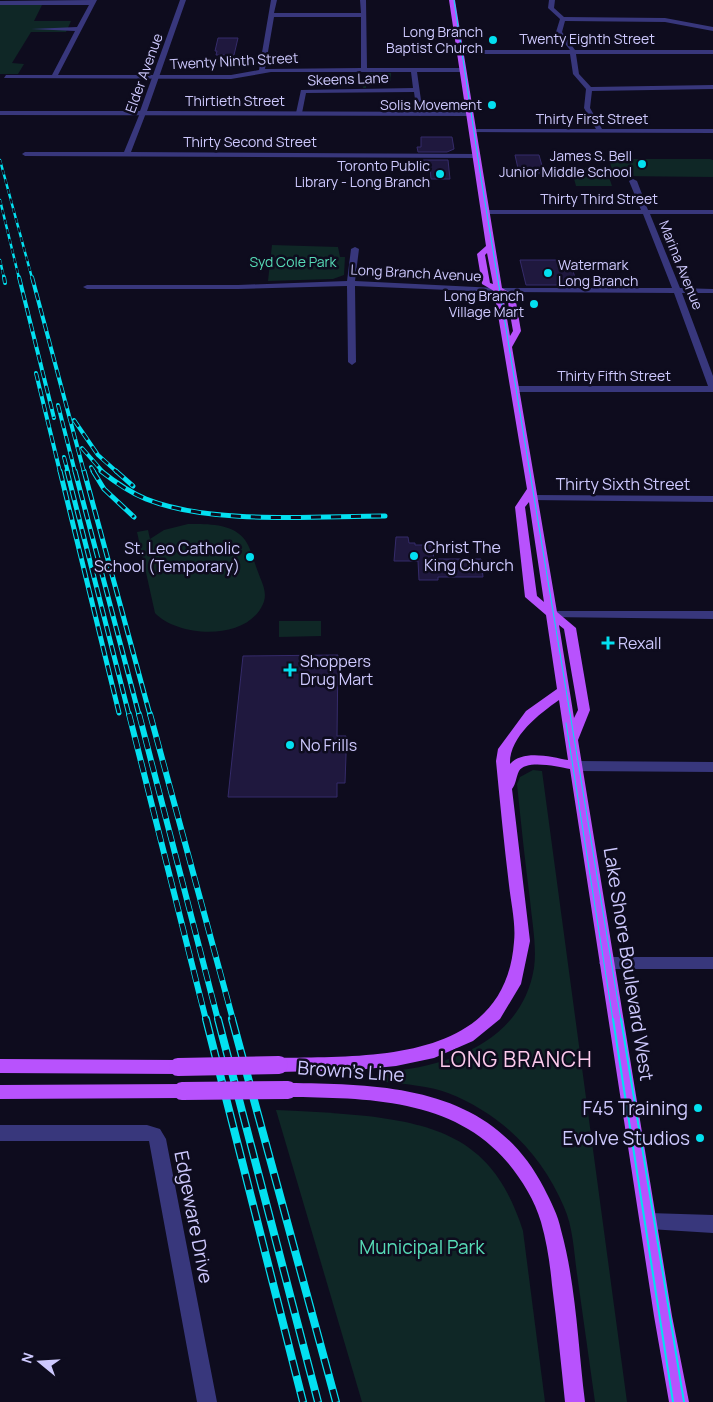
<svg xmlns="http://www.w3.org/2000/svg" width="713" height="1402" viewBox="0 0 713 1402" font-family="Manrope,sans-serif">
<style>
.green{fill:#0f2726}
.building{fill:#1f183e;stroke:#352b6a}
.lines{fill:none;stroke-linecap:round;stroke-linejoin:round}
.minor{fill:#38377c;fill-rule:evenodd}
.tertiary{fill:#38377c;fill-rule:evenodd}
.primary{fill:#b852fd;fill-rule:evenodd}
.tram-far1{stroke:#03e0f0;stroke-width:1}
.tram{stroke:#03e0f0;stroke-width:2}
.rail-far4-casing{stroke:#03e0f0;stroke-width:2.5}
.rail-far3-casing{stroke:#03e0f0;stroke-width:4}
.rail-far2-casing{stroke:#03e0f0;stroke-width:5}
.rail-far1-casing{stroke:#03e0f0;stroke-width:6}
.rail-casing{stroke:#03e0f0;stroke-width:8}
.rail-far4{stroke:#0e0c1e;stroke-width:2;stroke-dasharray:5;stroke-linecap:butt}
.rail-far3{stroke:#0e0c1e;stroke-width:2.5;stroke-dasharray:8;stroke-linecap:butt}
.rail-far2{stroke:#0e0c1e;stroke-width:3;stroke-dasharray:10;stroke-linecap:butt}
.rail-far1{stroke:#0e0c1e;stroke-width:4.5;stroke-dasharray:12;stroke-linecap:butt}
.rail{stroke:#0e0c1e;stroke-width:5.5;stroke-dasharray:16;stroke-linecap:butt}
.primary-bridge{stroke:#b852fd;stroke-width:18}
.poi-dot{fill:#03e0f0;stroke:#0e0c1e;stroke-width:2}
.labels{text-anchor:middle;stroke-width:5;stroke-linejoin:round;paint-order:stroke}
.far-poi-label{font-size:14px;fill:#cec9fe;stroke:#0e0c1e;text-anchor:end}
.far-street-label{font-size:14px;fill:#cec9fe;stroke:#0e0c1e}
.far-park-label{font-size:14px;fill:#57dcb7;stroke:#0e0c1e}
.street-label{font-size:16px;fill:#cec9fe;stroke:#0e0c1e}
.poi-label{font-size:16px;fill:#cec9fe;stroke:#0e0c1e;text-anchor:start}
.near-street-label{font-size:19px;fill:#cec9fe;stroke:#0e0c1e}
.near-poi-label{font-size:19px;fill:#cec9fe;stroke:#0e0c1e;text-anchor:end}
.near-park-label{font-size:19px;fill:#57dcb7;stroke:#0e0c1e}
.near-neighbourhood-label{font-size:21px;letter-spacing:1px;fill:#fecbed;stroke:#0e0c1e}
</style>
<rect width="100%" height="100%" fill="#0e0c1e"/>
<g class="green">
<path d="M0,4L42,5L34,21H71L66,32H31L12,63L24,64L18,74H0Z"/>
<path d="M366,73H391V81H369L366,82V88H363Z"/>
<path d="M617,159H710L713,160V177L617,176L613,174L610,162Z"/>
<path d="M571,168H606L612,186H576Z"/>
<path d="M272,245L338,247L340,257H345L344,275L333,279L268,281Z"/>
<path d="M188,524C206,524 233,523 245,540C251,548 254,562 258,572C262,583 268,593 263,604C247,641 179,638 155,613L137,532L148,530L150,539L164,530Z"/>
<path d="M279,621H321V636L279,637Z"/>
<path d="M533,770L542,771L627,1402H595C589,1359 583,1317 577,1274C574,1252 573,1227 564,1207C542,1155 502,1114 448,1093C429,1086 406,1084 385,1082L384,1072C448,1067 522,1042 534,968C537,947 532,922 530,900C525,862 521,823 517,784L520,777Z"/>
<path d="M276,1110C306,1111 336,1113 367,1116C450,1126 496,1147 523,1231L545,1402H362Z"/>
</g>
<g class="building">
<path d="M218,38H238L234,55H216L217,51H215Z"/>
<path d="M421,137H452L454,149L447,152H418L417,147H421Z"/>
<path d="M515,155H539L544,173H519Z"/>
<path d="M419,160H448L450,179H431L430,167L420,166Z"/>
<path d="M520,260H570L577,285H526Z"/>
<path d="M396,537H408L409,543H415V545H432L434,559H481L483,577H438V580H419L418,561H394Z"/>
<path d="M338,655L337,736H346V755L345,783H337V797H228L243,656Z"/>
</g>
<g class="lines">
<g class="minor">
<path d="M91,0H97L58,75H231L259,70L271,0H277L274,13H361L360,0H366L367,68H463L466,70L463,72H417L423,114L420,116L417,114L414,92L306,93L302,113L299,115L296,113L301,90L413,88L411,72H271L231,79L4,78L6,75H52L75,31L31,29L77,27L89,5H0V1ZM274,17H361V68L265,69Z"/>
<path d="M549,0H555L554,8L564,17L665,18L713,27V31L665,22L565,21L562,32L575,50H713V54H576L579,74L591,87L713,85V89L592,91L590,108L602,129H713V133L470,132V130L472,129H596L584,108L586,89L573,74L570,54H460L457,52L460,50H570L556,32L560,19L548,8Z"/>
<path d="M143,111L146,113L131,152L476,154L479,156L476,158L25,156L22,154L25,152H124L140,113Z"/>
<path d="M633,179L637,181L648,210H713V214H650L680,288L713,289V293H682L713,376V392H516L511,389L516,386H708L674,293L496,292L355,286L356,362L352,365L348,362L347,286L238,289H87L83,287L87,285H238L347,281L351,249L355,247L359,249L355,281L496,288H672L643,214H485L481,212L485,210H641L629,181Z"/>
<path d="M533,495L713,496V502L529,500V496Z"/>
<path d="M552,611H713V619L548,617L546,615Z"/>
<path d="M576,761L713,762V772L576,771L569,766Z"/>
<path d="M607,957H713V969H607L602,967L599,963L602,959Z"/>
<path d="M0,1125H147L160,1129L166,1139L217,1402H197L149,1141H0Z"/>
<path d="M649,1213L713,1215V1233L649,1229L643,1227L640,1221L643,1215Z"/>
</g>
<path class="tertiary" d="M180,0H186L147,111L469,112L472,114L469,116L0,115V111H140Z"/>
<g class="primary">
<path d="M449,0H455L502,288L515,296L521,331L512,347L557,612L576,628L590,710L578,740L672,1316L689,1402H669L654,1316L570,769C559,767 526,759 519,771C516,777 516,784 512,789L530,941L521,984L500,1019L473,1041L434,1058L396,1066L356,1070L279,1072L273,1070L271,1065L273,1060L279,1058C370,1056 505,1063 514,942C516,924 511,903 509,885C504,844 500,802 496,761L498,749L526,711L557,689L546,615L525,597L515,507L527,489L494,291L482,284L477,254L486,246ZM487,253L493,284L490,283L485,255ZM503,295L507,297L513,331L510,336ZM529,502L544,602L537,596L525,507ZM559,625L564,629L578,710L574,718ZM559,700L568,760C552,757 523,749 510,764C509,737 539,714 559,700Z"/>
<path d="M0,1059L178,1060L184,1062L186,1067L184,1072L178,1074L0,1073Z"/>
<path d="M288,1083C389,1084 492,1087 544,1188C551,1202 558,1215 561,1230C576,1284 578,1346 585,1402H565C561,1363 557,1324 552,1285C550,1264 547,1243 541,1222C535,1201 522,1180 508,1163C454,1098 366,1098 288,1097L282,1095L280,1090L282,1085Z"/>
<path d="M182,1084L188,1086L190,1091L188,1096L182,1098L0,1099V1085Z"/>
</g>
<g class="tram-far1">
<path d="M454,0L481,178L621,1020"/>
<path d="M566,723L613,1020"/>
</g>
<g class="tram">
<path d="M613,1019L673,1402"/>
<path d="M621,1019L684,1402"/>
</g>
<g class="rail-far4-casing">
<g id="rail-far4">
<path d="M0,160L32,278"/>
<path d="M0,200L19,278"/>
<path d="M0,260L4,278"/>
</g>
</g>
<g class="rail-far3-casing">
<g id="rail-far3">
<path d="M4,277L5,283"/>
<path d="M19,277L54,418"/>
<path d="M32,277L84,472"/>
<path d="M36,373L60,472"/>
<path d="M58,405L75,472"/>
<path d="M74,420L98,455L117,472"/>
<path d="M82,448L103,472"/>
<path d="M64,457L68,472"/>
<path d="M91,467L94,472"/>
</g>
</g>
<g class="rail-far2-casing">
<g id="rail-far2">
<path d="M60,471L119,713"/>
<path d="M67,471L129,715"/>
<path d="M75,471L139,715"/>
<path d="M84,471L150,715"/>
<path d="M93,471L104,489L134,517"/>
<path d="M101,471C115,482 129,492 146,499C211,525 314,516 385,516"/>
<path d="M116,471L133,486"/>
</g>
</g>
<g class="rail-far1-casing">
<g id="rail-far1">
<path d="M129,714L206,1020"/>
<path d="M139,714L218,1020"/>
<path d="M150,714L233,1020"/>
</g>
</g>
<g class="rail-casing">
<g id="rail">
<path d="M206,1019L303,1402"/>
<path d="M218,1019L318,1402"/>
<path d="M232,1019L336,1402"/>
</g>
</g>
<use href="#rail-far4" class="rail-far4"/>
<use href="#rail-far3" class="rail-far3"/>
<use href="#rail-far2" class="rail-far2"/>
<use href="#rail-far1" class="rail-far1"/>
<use href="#rail" class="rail"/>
<g class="primary-bridge">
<path d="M178,1067L279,1065"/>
<path d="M182,1091L288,1090"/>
</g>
</g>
<g class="poi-dot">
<circle cx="493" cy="40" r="5"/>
<circle cx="492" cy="105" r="5"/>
<circle cx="642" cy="164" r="5"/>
<circle cx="440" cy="174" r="5"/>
<circle cx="548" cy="273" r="5"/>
<circle cx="534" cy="304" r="5"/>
<circle cx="414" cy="556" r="5"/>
<circle cx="250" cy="557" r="5"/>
<path d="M605.5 635.5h5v5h5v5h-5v5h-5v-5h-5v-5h5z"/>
<path d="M287.5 662.5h5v5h5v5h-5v5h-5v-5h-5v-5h5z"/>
<circle cx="290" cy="745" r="5"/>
<circle cx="698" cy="1108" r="5"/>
<circle cx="700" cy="1138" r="5"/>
</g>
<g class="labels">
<g class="far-poi-label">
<text x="483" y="37">Long Branch<tspan x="483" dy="16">Baptist Church</tspan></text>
<text x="482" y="110">Solis Movement</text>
<text x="632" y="161">James S. Bell<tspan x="632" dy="16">Junior Middle School</tspan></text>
<text x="430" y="171">Toronto Public<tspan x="430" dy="16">Library - Long Branch</tspan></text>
<text x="558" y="270" text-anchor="start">Watermark<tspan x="558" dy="16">Long Branch</tspan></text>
<text x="524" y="301">Long Branch<tspan x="524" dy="16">Village Mart</tspan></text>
</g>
<g class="far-street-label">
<text x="587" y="44">Twenty Eighth Street</text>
<text transform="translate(234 61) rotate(-3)" y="5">Twenty Ninth Street</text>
<text transform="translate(144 73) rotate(-70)" y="5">Elder Avenue</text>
<text transform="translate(348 79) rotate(-2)" y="5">Skeens Lane</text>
<text x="235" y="106">Thirtieth Street</text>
<text x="592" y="124">Thirty First Street</text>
<text x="250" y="147">Thirty Second Street</text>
<text x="599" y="204">Thirty Third Street</text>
<text transform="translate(681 265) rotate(68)" y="5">Marina Avenue</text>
<text transform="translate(416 273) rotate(3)" y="5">Long Branch Avenue</text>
<text x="614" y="381">Thirty Fifth Street</text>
</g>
<g class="far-park-label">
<text x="293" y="267">Syd Cole Park</text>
</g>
<g class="street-label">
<text x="623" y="490">Thirty Sixth Street</text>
</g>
<g class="poi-label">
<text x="424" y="553">Christ The<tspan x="424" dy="18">King Church</tspan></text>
<text x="240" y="554" text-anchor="end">St. Leo Catholic<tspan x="240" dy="18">School (Temporary)</tspan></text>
<text x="618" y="649">Rexall</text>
<text x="300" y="667">Shoppers<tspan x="300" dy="18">Drug Mart</tspan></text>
<text x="300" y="751">No Frills</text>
</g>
<g class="near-street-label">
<text transform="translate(629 964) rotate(81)" y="7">Lake Shore Boulevard West</text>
<text transform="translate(351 1071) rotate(4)" y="7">Brown's Line</text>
<text transform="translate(194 1217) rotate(79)" y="7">Edgeware Drive</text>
</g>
<g class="near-poi-label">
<text x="688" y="1115">F45 Training</text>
<text x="690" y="1145">Evolve Studios</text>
</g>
<g class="near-park-label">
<text x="422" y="1254">Municipal Park</text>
</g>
<g class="near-neighbourhood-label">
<text x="516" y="1067">LONG BRANCH</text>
</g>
</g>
<g transform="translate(40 1362) rotate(288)" stroke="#0e0c1e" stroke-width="4" paint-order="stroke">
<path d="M0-4L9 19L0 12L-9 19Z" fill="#cec9fe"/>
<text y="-8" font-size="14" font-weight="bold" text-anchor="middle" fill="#cec9fe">N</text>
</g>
</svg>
